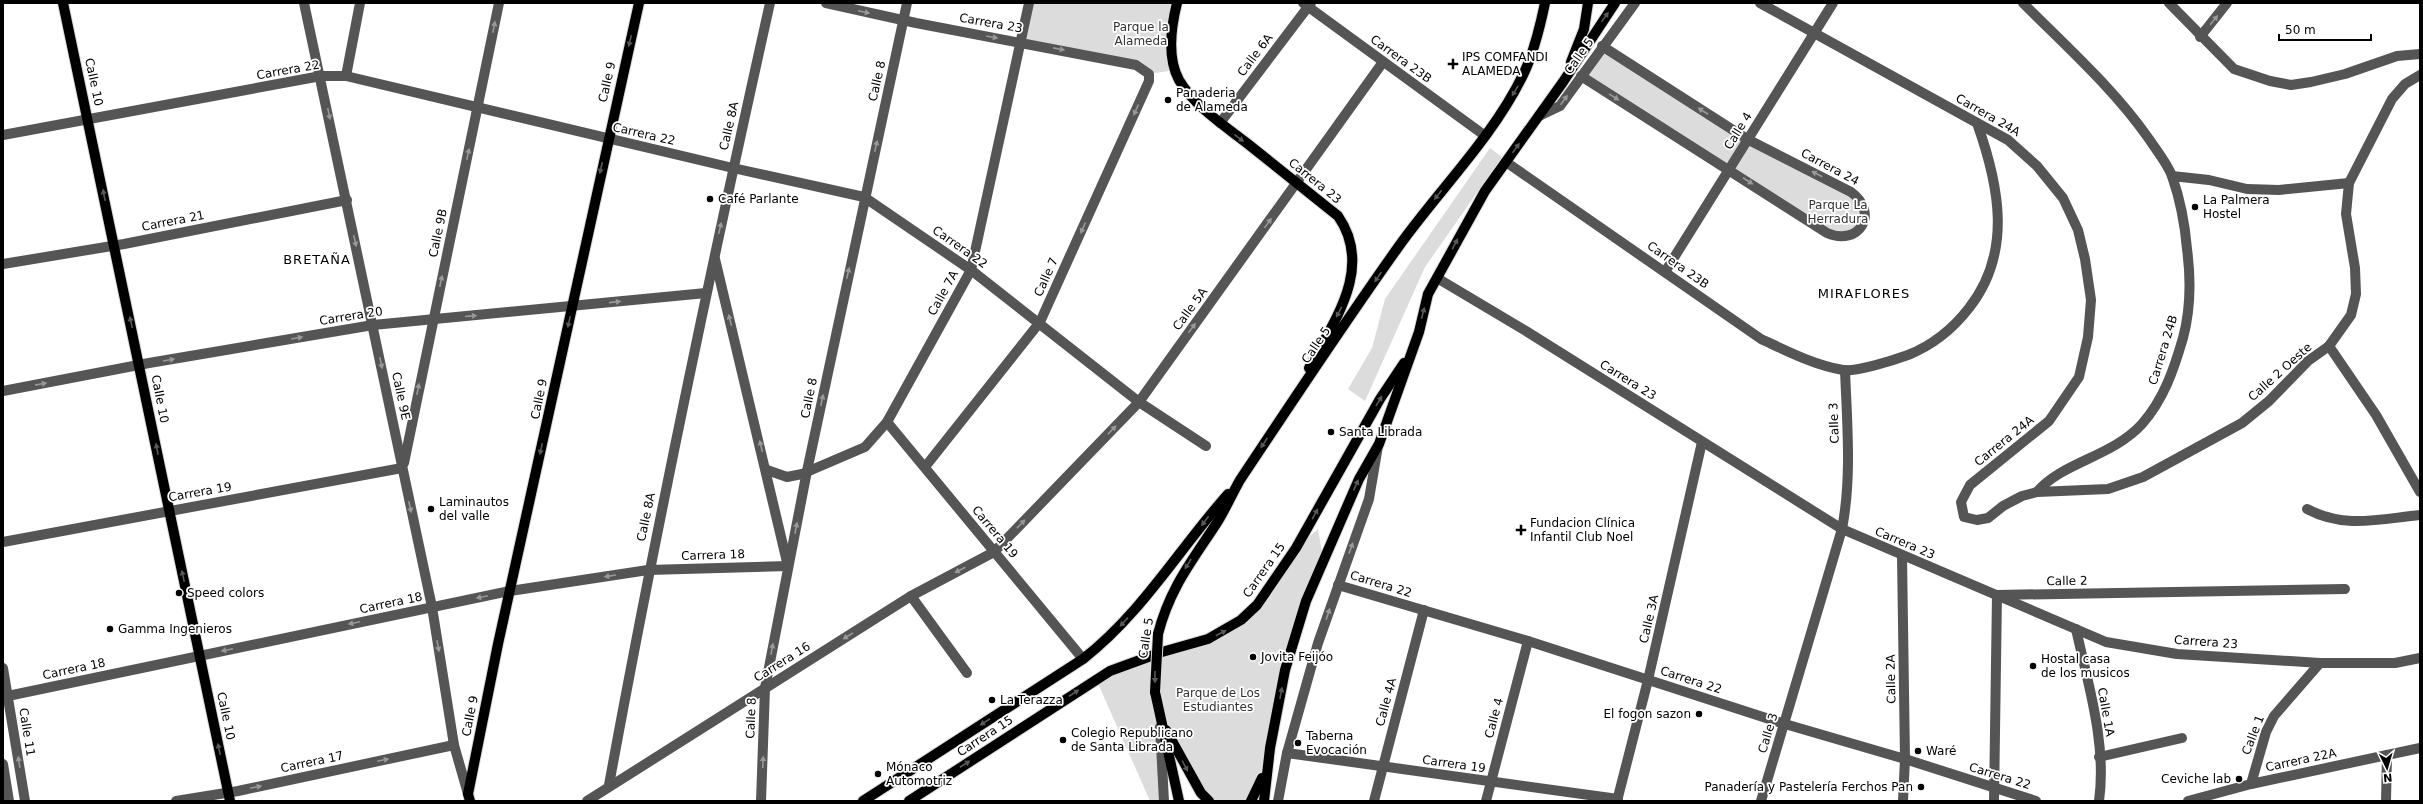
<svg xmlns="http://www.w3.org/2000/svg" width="2423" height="804" viewBox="0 0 2423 804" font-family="'DejaVu Sans',sans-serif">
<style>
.green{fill:#dcdcdc}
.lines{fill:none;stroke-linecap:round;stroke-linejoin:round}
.major-casing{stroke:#dbdbdb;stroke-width:12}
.minor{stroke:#555;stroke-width:10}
.major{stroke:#000;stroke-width:10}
.major-bridge-casing{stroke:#dbdbdb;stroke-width:12;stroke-linecap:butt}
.major-bridge{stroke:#000;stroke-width:10}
.oneway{fill:#999}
.oneway2{fill:#595959}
.poi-dot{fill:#000;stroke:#fff;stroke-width:1.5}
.labels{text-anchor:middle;stroke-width:3.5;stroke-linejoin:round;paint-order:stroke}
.street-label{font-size:12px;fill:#000;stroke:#fff}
.park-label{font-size:12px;fill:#333;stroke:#fff}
.poi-label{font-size:12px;fill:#000;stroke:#fff;text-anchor:start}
.neighbourhood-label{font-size:13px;letter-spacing:1px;fill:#000;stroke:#fff}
</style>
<rect width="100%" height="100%" fill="#fff"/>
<g class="green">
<path d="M1029,3H1177L1175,70L1149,74L1145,69L1021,42Z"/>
<path d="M1602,46L1747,139L1860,198L1862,226L1836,237L1581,76Z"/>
<path d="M1490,148L1502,157L1425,267L1365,401L1348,389L1372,348L1385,299Z"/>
<path d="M1318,529L1323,558L1306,601L1259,787L1251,801H1209L1161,720L1164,801H1150L1096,679L1185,646L1241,620L1296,548Z"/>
</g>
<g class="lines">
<g class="major-casing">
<g id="major">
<path d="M63,3L230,801"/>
<path d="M1177,3C1171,27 1167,58 1179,80C1194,106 1225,126 1248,144C1278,168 1308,192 1338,216C1374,268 1334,321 1309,368"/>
<path d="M1571,62L1584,29L1588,3"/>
<path d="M1158,634C1170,587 1193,560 1218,521C1226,508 1232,494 1240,480C1292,402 1344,323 1399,246C1439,190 1493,137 1523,75C1534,53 1540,27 1545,3"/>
<path d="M1155,692L1179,801"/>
<path d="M1166,730L1201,793L1209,801"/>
<path d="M470,801L468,794L498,644L639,3"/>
<path d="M863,801L1083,659C1142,613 1179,549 1228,494"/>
<path d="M909,801L1110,671L1162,652L1208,639L1241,620L1257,605L1296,548L1380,399L1404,363"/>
<path d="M1251,801L1262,778"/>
<path d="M1264,801L1270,748L1285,670L1306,601L1359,479L1379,444L1419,332L1428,294L1485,191L1563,82L1615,3"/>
</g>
</g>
<g class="minor">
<path d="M304,3L432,607L454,745L468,794"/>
<path d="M826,3L916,23L1136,65L1149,74V81L1040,322L925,467"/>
<path d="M1303,3L1484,135"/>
<path d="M1760,3L2008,140L2037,166L2063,198L2078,230L2085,259L2091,300L2088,337L2079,377L2049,421L1970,485L1961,502L1964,517L1977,520L1988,518L2003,506L2022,496L2037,492L2108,489L2143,477L2242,423L2269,401L2308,361L2329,346L2351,315L2356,294L2355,268L2346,214L2349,183L2392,99L2405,84L2420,75"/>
<path d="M2023,3C2067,47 2114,89 2149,139C2157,151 2167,163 2172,176C2180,199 2185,225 2187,249C2191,279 2191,308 2183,338C2174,369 2164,399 2142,424C2112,457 2062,462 2037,492"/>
<path d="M2169,3L2234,69L2270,81L2291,85L2311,82L2345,74L2397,56L2420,54"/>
<path d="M2200,37L2227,3"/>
<path d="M346,76L360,3"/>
<path d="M1581,76L1827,233C1859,247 1880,213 1851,192L1747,139L1602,46"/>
<path d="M1539,116L1560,106L1635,3"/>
<path d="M1220,123L1311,3"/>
<path d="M3,135L321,76H346L733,168L864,197L971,270L1139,402L1206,446"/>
<path d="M1506,162L1761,339C1787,351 1814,365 1843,370C1857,372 1894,360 1908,355C1933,345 1952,330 1969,308C2013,252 1999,185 1977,123"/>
<path d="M2172,176L2209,180L2247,189L2279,190L2349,183"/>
<path d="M715,259L787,562"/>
<path d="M3,264L124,244L347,200"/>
<path d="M1665,272L1833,3"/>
<path d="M1437,278L1526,331L1842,529L2106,642L2177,654L2320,663H2395L2420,658"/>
<path d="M2329,346L2376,415L2420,492"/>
<path d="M3,391L149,363L373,325L706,293"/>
<path d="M887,422L1083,659"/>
<path d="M404,463L499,3"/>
<path d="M767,470L787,477L802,474L865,447L887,422L971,270L1029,3"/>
<path d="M2307,509C2345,529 2379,519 2420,515"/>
<path d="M3,542L402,468"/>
<path d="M1902,556L1905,759L1903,801"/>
<path d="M1338,585L1528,641L1785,724L1905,759L2036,801"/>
<path d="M911,596L967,673"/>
<path d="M2076,629C2088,684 2107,744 2099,801"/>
<path d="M3,668L25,801"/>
<path d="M3,697L510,591L648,570L788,566"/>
<path d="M1160,727L1164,801"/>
<path d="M1287,753L1618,799"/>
<path d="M2099,757L2182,738"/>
<path d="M3,764L9,801"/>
<path d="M2251,784L2266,732L2274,716L2320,663"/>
<path d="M609,785C657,523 712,263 770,3"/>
<path d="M176,801L238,791L454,745"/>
<path d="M587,801L911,596L994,552L1139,402L1383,62"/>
<path d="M761,801L765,688L807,471L907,3"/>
<path d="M1278,801L1287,753L1318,643L1369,499L1378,446"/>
<path d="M1374,801L1424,610"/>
<path d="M1486,801L1528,641"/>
<path d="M1617,801L1648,680L1702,442"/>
<path d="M1761,801L1842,529C1852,477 1847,423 1845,370"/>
<path d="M1994,801L1997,595L2345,589"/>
<path d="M2188,801L2251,784L2420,748"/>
<path d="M2386,801L2387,755"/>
</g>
<use href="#major" class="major"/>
<g class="major-bridge-casing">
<path id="major-bridge" d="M1155,692L1158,634"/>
</g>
<use href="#major-bridge" class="major-bridge"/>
</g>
<defs><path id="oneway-solid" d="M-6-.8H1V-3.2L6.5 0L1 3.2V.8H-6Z"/></defs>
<g class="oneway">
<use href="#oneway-solid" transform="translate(864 12) rotate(13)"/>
<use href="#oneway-solid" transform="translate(2214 20) rotate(-51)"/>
<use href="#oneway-solid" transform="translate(494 27) rotate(-79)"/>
<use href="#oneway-solid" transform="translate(992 37) rotate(10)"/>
<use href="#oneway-solid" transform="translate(1059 49) rotate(11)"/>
<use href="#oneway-solid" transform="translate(1614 97) rotate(32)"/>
<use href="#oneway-solid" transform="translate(1564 100) rotate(-54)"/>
<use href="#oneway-solid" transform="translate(1136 110) rotate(114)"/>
<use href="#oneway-solid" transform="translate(1703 111) rotate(-147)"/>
<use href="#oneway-solid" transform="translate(329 114) rotate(78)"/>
<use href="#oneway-solid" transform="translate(876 146) rotate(-77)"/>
<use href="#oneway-solid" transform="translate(468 154) rotate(-78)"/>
<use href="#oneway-solid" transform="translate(1817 174) rotate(-153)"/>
<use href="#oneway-solid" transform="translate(1748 181) rotate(33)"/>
<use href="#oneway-solid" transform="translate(1268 223) rotate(-54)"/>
<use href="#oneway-solid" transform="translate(720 228) rotate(-77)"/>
<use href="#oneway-solid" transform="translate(1083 228) rotate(114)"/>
<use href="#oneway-solid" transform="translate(355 241) rotate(78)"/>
<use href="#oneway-solid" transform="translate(848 273) rotate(-78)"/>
<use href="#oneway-solid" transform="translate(441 281) rotate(-78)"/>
<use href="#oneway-solid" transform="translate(615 302) rotate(-6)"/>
<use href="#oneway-solid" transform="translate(471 316) rotate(-5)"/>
<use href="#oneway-solid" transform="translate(730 320) rotate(-104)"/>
<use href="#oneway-solid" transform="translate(1192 328) rotate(-54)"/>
<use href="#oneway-solid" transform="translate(297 338) rotate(-10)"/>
<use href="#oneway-solid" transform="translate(169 360) rotate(-10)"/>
<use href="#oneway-solid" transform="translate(381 363) rotate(78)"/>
<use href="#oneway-solid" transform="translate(41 384) rotate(-11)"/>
<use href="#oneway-solid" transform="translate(418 389) rotate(-79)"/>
<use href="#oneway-solid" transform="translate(822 400) rotate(-78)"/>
<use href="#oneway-solid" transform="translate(1112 430) rotate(-46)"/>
<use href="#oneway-solid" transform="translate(761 446) rotate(-104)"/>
<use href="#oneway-solid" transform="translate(410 507) rotate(78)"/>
<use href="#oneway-solid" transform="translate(1021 524) rotate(-46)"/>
<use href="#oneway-solid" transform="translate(796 528) rotate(-79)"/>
<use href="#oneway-solid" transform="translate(1351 548) rotate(-70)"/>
<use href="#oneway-solid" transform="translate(960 570) rotate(152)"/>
<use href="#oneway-solid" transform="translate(610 576) rotate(171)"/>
<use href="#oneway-solid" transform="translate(482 597) rotate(168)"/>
<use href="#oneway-solid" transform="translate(1328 614) rotate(-72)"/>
<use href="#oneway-solid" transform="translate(354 623) rotate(168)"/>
<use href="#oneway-solid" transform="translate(848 636) rotate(148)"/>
<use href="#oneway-solid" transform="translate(438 646) rotate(80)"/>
<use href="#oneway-solid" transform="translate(772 649) rotate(-79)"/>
<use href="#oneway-solid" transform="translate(227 650) rotate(168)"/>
<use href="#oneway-solid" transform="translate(383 760) rotate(-12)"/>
<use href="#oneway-solid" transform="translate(19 762) rotate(-99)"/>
<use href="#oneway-solid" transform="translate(763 762) rotate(-88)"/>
<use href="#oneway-solid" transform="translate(256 787) rotate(-12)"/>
</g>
<g class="oneway2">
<use href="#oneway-solid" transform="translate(1605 17) rotate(-54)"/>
<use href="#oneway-solid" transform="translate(630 41) rotate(103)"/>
<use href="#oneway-solid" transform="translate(1515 91) rotate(121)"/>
<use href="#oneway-solid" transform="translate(1239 138) rotate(38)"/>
<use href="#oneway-solid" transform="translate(1516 148) rotate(-54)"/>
<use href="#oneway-solid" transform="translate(601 168) rotate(102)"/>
<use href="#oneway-solid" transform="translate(104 195) rotate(-101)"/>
<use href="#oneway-solid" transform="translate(1438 195) rotate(128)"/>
<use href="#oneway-solid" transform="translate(1455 244) rotate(-62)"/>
<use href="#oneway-solid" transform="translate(1378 277) rotate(124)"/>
<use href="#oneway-solid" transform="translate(1339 312) rotate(118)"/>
<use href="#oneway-solid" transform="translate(1423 313) rotate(-76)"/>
<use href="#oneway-solid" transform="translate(131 322) rotate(-102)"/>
<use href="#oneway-solid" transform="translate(569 322) rotate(102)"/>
<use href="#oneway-solid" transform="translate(1379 401) rotate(-59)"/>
<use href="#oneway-solid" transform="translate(1264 443) rotate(124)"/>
<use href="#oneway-solid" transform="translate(157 449) rotate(-101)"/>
<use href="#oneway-solid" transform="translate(541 449) rotate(102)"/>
<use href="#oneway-solid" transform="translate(1356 485) rotate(-66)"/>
<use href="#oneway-solid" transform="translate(1315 514) rotate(-61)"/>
<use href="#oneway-solid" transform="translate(1205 521) rotate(127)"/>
<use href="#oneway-solid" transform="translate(1188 564) rotate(122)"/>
<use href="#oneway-solid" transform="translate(183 576) rotate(-102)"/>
<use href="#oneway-solid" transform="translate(1124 622) rotate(133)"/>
<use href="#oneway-solid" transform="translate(1221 633) rotate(-28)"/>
<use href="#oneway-solid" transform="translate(1155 677) rotate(90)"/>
<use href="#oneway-solid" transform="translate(1074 693) rotate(-33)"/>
<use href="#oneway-solid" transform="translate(1281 693) rotate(-79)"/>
<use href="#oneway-solid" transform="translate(985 722) rotate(147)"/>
<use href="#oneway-solid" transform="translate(219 749) rotate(-102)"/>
<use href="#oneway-solid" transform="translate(965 764) rotate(-33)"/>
<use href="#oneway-solid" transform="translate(1185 766) rotate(62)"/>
</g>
<g class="poi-dot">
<path d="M1451 58h4v4h4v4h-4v4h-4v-4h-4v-4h4z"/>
<circle cx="1168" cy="100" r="4"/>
<circle cx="710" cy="199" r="4"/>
<circle cx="2195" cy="207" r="4"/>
<circle cx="1331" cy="432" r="4"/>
<circle cx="431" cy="509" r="4"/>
<path d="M1519 524h4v4h4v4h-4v4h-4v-4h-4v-4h4z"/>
<circle cx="179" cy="593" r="4"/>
<circle cx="110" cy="629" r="4"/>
<circle cx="1253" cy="657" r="4"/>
<circle cx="2033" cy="666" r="4"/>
<circle cx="992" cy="700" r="4"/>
<circle cx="1699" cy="714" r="4"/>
<circle cx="1063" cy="740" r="4"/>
<circle cx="1298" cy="743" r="4"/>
<circle cx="1918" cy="751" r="4"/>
<circle cx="878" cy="774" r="4"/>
<circle cx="2239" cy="779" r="4"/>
<circle cx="1921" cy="787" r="4"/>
</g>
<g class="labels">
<g class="street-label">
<text transform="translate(991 23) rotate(10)" y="4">Carrera 23</text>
<text transform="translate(1255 55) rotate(-53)" y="4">Calle 6A</text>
<text transform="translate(1579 56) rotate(-55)" y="4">Calle 5</text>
<text transform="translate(1401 59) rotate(36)" y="4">Carrera 23B</text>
<text transform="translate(288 70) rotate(-10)" y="4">Carrera 22</text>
<text transform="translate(877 81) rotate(-77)" y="4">Calle 8</text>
<text transform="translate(94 82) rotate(78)" y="4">Calle 10</text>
<text transform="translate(607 82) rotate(-77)" y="4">Calle 9</text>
<text transform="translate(1988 115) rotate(30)" y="4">Carrera 24A</text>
<text transform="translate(729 126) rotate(-77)" y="4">Calle 8A</text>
<text transform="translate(1738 131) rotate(-58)" y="4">Calle 4</text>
<text transform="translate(644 134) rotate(13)" y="4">Carrera 22</text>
<text transform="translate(1830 167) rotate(28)" y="4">Carrera 24</text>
<text transform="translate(1315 181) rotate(39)" y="4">Carrera 23</text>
<text transform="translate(173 221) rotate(-11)" y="4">Carrera 21</text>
<text transform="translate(438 233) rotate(-78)" y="4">Calle 9B</text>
<text transform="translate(960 247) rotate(35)" y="4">Carrera 22</text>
<text transform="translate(1678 265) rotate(35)" y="4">Carrera 23B</text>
<text transform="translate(1046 277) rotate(-66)" y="4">Calle 7</text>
<text transform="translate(943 293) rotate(-61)" y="4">Calle 7A</text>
<text transform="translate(1190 309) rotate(-54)" y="4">Calle 5A</text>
<text transform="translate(351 316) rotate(-9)" y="4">Carrera 20</text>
<text transform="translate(1316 345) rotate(-56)" y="4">Calle 5</text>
<text transform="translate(2163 350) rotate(-73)" y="4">Carrera 24B</text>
<text transform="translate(2280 372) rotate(-42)" y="4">Calle 2 Oeste</text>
<text transform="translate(1628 380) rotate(32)" y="4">Carrera 23</text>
<text transform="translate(401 396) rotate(78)" y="4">Calle 9E</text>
<text transform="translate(809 398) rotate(-78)" y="4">Calle 8</text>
<text transform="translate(160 399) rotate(79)" y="4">Calle 10</text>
<text transform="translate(539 399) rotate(-78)" y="4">Calle 9</text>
<text transform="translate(1834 423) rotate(-92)" y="4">Calle 3</text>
<text transform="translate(2004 441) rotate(-39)" y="4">Carrera 24A</text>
<text transform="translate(200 492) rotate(-10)" y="4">Carrera 19</text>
<text transform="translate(646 517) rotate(-78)" y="4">Calle 8A</text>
<text transform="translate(995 532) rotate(50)" y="4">Carrera 19</text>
<text transform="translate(1905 543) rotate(23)" y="4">Carrera 23</text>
<text transform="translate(713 555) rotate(-2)" y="4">Carrera 18</text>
<text transform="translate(1264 570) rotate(-55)" y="4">Carrera 15</text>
<text transform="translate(2067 581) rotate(-1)" y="4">Calle 2</text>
<text transform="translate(1381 584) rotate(17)" y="4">Carrera 22</text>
<text transform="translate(391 603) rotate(-12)" y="4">Carrera 18</text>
<text transform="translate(1649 619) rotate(-77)" y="4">Calle 3A</text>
<text transform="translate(1146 638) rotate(-81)" y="4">Calle 5</text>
<text transform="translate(2206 642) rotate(4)" y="4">Carrera 23</text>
<text transform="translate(782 662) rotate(-32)" y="4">Carrera 16</text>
<text transform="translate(74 669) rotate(-12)" y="4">Carrera 18</text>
<text transform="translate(1891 679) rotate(-91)" y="4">Calle 2A</text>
<text transform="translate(1691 680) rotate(18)" y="4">Carrera 22</text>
<text transform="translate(1386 702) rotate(-75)" y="4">Calle 4A</text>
<text transform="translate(2106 712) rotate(80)" y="4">Calle 1A</text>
<text transform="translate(226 716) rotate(78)" y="4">Calle 10</text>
<text transform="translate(470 716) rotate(-79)" y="4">Calle 9</text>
<text transform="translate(751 718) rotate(-88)" y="4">Calle 8</text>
<text transform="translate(1494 718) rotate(-75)" y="4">Calle 4</text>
<text transform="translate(27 732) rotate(81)" y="4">Calle 11</text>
<text transform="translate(1768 733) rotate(-73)" y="4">Calle 3</text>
<text transform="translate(2253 735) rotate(-69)" y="4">Calle 1</text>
<text transform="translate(985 736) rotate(-33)" y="4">Carrera 15</text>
<text transform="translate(2301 760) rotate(-12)" y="4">Carrera 22A</text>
<text transform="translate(312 762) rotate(-12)" y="4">Carrera 17</text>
<text transform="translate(1454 764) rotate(8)" y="4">Carrera 19</text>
<text transform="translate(2000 776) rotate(17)" y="4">Carrera 22</text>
</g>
<g class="park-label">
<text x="1141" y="31">Parque la<tspan x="1141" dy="14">Alameda</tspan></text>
<text x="1838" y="209">Parque La<tspan x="1838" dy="14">Herradura</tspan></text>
<text x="1218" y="697">Parque de Los<tspan x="1218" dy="14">Estudiantes</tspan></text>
</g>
<g class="poi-label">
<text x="1462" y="61">IPS COMFANDI<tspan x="1462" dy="14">ALAMEDA</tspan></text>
<text x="1176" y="97">Panaderia<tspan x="1176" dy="14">de Alameda</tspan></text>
<text x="718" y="203">Café Parlante</text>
<text x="2203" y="204">La Palmera<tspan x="2203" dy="14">Hostel</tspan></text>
<text x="1339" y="436">Santa Librada</text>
<text x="439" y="506">Laminautos<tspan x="439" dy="14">del valle</tspan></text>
<text x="1530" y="527">Fundacion Clínica<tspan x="1530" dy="14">Infantil Club Noel</tspan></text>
<text x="187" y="597">Speed colors</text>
<text x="118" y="633">Gamma Ingenieros</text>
<text x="1261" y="661">Jovita Feijóo</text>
<text x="2041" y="663">Hostal casa<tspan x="2041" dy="14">de los musicos</tspan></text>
<text x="1000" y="704">La Terazza</text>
<text x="1691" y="718" text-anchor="end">El fogon sazon</text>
<text x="1071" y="737">Colegio Republicano<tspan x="1071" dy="14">de Santa Librada</tspan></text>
<text x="1306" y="740">Taberna<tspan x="1306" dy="14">Evocación</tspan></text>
<text x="1926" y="755">Waré</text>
<text x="886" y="771">Mónaco<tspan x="886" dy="14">Automotriz</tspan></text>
<text x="2231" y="783" text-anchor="end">Ceviche lab</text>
<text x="1913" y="791" text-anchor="end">Panadería y Pastelería Ferchos Pan</text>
</g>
<g class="neighbourhood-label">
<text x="317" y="264">BRETAÑA</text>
<text x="1864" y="298">MIRAFLORES</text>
</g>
</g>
<rect width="2423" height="804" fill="none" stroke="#000000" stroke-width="8"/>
<g transform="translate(2387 768) rotate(175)" stroke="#ffffff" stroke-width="3" paint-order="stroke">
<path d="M0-3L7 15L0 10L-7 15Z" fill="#000000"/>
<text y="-6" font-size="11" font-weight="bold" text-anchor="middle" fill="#000000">N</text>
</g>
<path d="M2279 34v6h92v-6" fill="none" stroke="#000000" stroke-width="2"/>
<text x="2285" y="34" font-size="12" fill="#000000" stroke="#ffffff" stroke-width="3" paint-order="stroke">50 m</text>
</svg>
